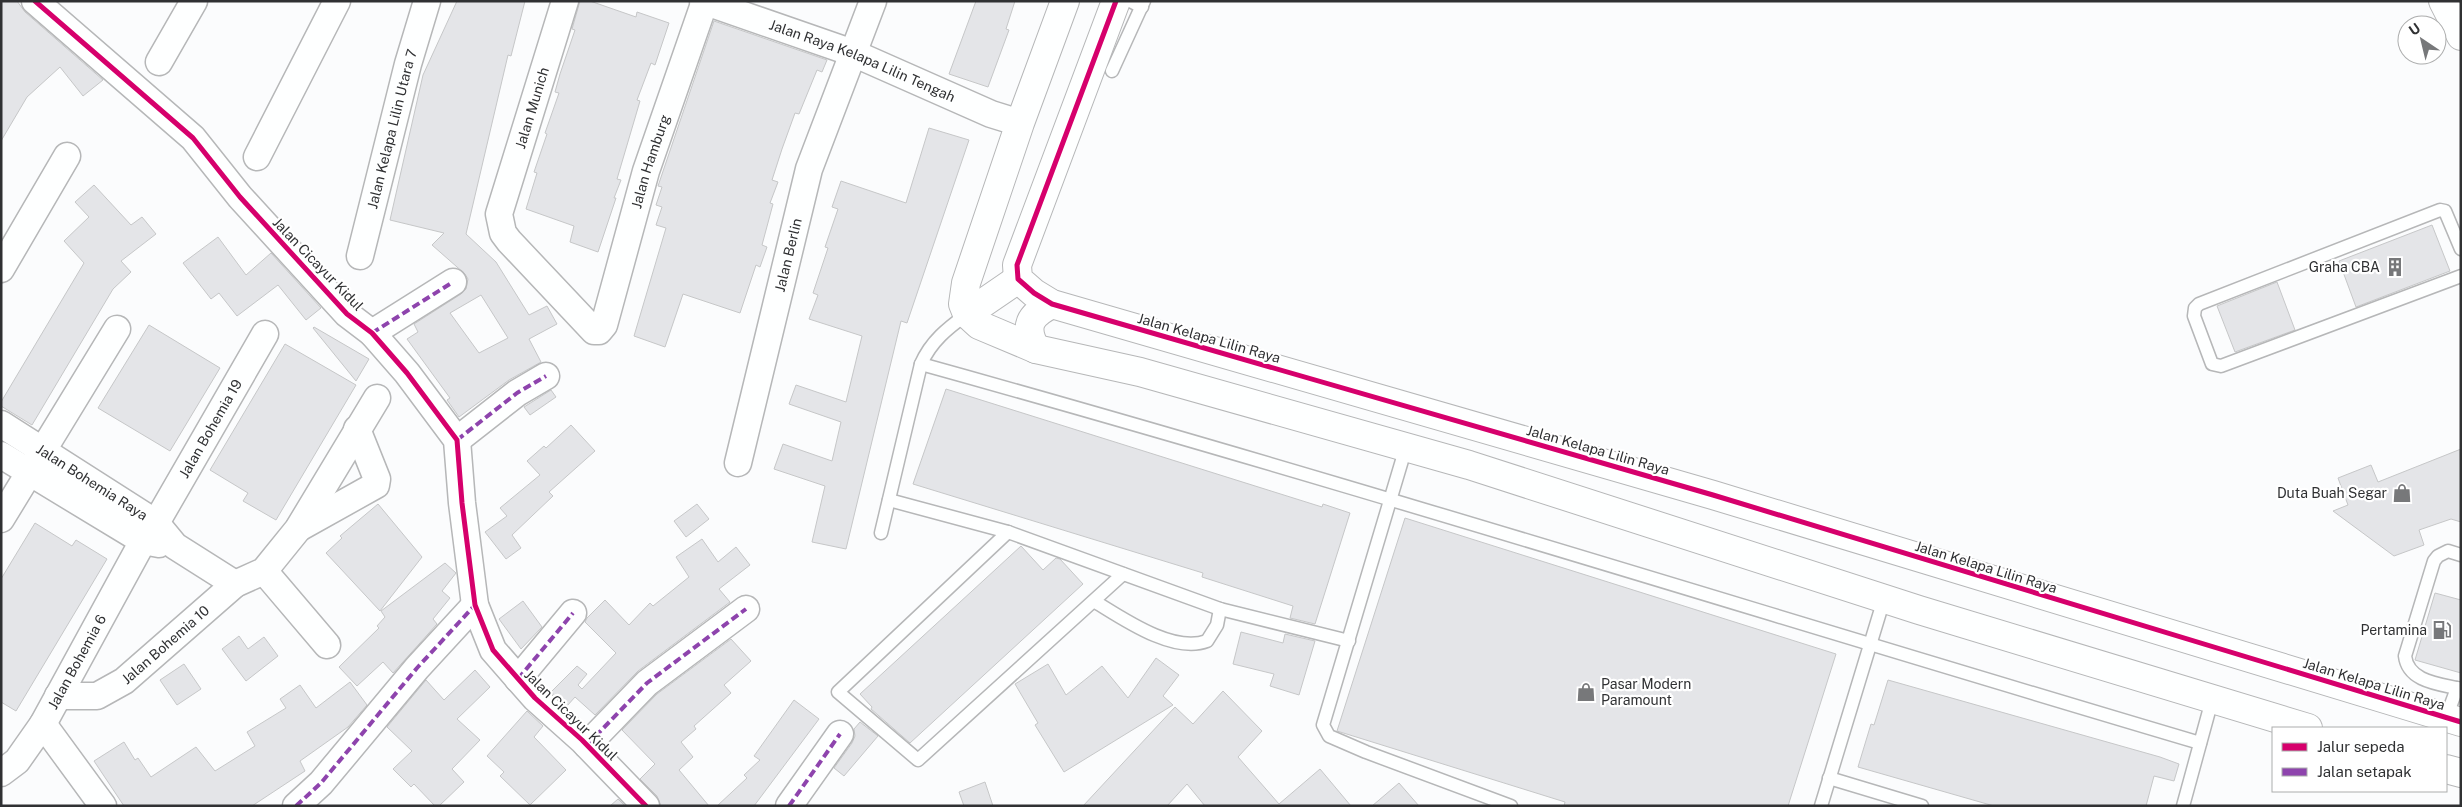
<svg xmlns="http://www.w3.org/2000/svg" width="2462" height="807" viewBox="0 0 2462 807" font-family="'Public Sans',sans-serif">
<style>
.building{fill:#e4e5e8;stroke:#c6c7c8;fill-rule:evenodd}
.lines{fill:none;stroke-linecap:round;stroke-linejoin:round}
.service-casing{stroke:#b6b7b8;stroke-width:15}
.minor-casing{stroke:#b6b7b8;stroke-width:29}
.tertiary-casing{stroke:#b6b7b8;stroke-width:30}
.primary-casing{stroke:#b6b7b8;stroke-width:30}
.service{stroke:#feffff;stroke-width:12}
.minor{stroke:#feffff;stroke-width:26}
.tertiary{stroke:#feffff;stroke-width:28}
.primary{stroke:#feffff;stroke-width:28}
.quiet{stroke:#8e44ad;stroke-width:4;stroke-dasharray:8 4;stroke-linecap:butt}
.cycleway-casing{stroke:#fff;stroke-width:8}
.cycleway{stroke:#d6006c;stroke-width:5}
.labels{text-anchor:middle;stroke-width:4.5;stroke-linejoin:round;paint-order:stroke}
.street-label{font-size:14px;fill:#303133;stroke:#fff}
.poi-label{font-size:14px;fill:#303133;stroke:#fff;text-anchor:end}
</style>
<rect width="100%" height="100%" fill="#fbfcfd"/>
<g class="building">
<path d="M1,1H17L25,12L103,80L83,96L60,67L27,97L1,141Z"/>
<path d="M457,1H525L511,56L508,55L466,234L496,262L529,315L547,306L557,324L529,339L541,362L509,380L459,417L447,400L450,398L407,339L418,332L414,324L461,294L466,289L468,279L465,274L432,245L444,233L390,220L423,75ZM481,295L508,338L479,353L450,313Z"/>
<path d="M580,1H590L636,17L637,12L669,23L655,65L651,63L637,100L640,101L617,179L621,180L614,198H616L598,252L570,242L574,226L526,209L537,173L534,172L547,134L545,133L559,93L555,92L560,74L575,30L572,29Z"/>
<path d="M976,1H1015L1006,29L1009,30L988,87L949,74Z"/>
<path d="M714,21L827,60L822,72L817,70L799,114L795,113L782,149L772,180L778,182L770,203L773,204L762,245L767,247L760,267L756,265L740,313L683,294L665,347L634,336L666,228L656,225L662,207L656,205L662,187L658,186Z"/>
<path d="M929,128L969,140L907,323L901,321L846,549L812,542L825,486L774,469L783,444L832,461L841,422L789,404L796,385L846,402L862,336L809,319L818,295L813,293L828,248L825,247L838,209L832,207L841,181L906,203Z"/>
<path d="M94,185L131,225L142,217L156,234L121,261L131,272L113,289L32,425L1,406V402L84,263L64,241L89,217L75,202Z"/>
<path d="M2432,225L2450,271L2356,307L2339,261Z"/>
<path d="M218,237L246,275L271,253L321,308L306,320L278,285L237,316L219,293L211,299L183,263Z"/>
<path d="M2277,282L2295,330L2235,352L2217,306Z"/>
<path d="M149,325L220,368L170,451L98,408Z"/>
<path d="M314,327L369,359L356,381L313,328Z"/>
<path d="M285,344L356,385L276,520L243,501L248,493L210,470Z"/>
<path d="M946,389L1322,507L1323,504L1350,513L1315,624L1290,618L1293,606L1202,577L1203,573L913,484Z"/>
<path d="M551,390L556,397L530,415L524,407Z"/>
<path d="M571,425L595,451L549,492L553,496L512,535L521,548L506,559L485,532L507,516L500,508L540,475L527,461L544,446L546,448Z"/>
<path d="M2461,449V522L2451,519L2419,530L2424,545L2394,556L2333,511L2348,505L2338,478L2371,465L2378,482Z"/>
<path d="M378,504L422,557L380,611L326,553L342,538L340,536Z"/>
<path d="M697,504L709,519L686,537L674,521Z"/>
<path d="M1405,518L1836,654L1788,806H1564L1565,802L1337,731Z"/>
<path d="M35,523L72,546L76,540L107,559L16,711L1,702V579Z"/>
<path d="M702,539L718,562L736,547L750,565L719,589L730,602L638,671L595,715L575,697L567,706L551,692L577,666L587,674L578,685L582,689L616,653L585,622L587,618L605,600L629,625L650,603L653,606L689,577L676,557Z"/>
<path d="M1021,546L1043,570L1056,558L1060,559L1083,584L910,743L871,709L872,707L860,694Z"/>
<path d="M445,563L456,573L442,591L450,598L433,619L437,624L393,673L383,662L357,686L339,667L379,628L377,626L385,617L381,611Z"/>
<path d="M2435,593L2461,600V673L2415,660Z"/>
<path d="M523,601L542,627L521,649L499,619Z"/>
<path d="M1241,632L1283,643L1285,634L1315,641L1299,695L1270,686L1274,674L1233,664Z"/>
<path d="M239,636L248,649L264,637L278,656L246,681L222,649Z"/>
<path d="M731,639L751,661L724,685L731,693L694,726L696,729L681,742L693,757L679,770L709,806H661L657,796L640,779L655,764L622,730L657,694Z"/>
<path d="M1156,658L1179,675L1163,696L1173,705L1064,772L1035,725L1038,723L1015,684L1048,664L1066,695L1102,666L1128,698Z"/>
<path d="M184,664L201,689L177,705L160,680Z"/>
<path d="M475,670L490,687L457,719L480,740L452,769L464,782L439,806H435L414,784L411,787L393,769L412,751L387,727L426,680L444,700Z"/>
<path d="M1888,680L2160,757L2179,764L2174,781L2154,776L2146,806H1994L1858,767L1871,724L1874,725Z"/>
<path d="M350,682L367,705L348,727L300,761L305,771L252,806H124L94,761L124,742L135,760L138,758L151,777L196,747L215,771L255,746L247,732L286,708L280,699L300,685L316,708Z"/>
<path d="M1223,691L1262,731L1238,757L1279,804L1320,769L1351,806H1205L1187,784L1167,806H1083L1175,707L1193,724Z"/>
<path d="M794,700L819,719L754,806H717L747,778L744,775L760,760L754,756Z"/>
<path d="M527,711L543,726L534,737L566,770L530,805L500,776L504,772L487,756Z"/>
<path d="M860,722L878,736L844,776L834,768L852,743L855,736L854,729Z"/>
<path d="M985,782L993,806H964L959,792Z"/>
<path d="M1399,783L1419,806H1372Z"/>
<path d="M618,799L625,806H610Z"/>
</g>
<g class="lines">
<g class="service-casing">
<g id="service">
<path d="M1130,1L1142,7"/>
<path d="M1112,71L1144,1"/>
<path d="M2461,249L2445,211L2440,210L2199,304L2195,308L2194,316L2212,364L2221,366L2461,276"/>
<path d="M921,364C1350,483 1774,617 2200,743"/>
<path d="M1406,447L1323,725L1329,736L1366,752L1511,806"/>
<path d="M889,500L1008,532L1220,609L1349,641"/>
<path d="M1008,532L838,692L918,760L1123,574"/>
<path d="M881,533L921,364C931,341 948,328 967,314"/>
<path d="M2461,555L2448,551L2438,556L2434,561L2405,656C2408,682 2440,684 2461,689"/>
<path d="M1094,601C1122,618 1173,654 1207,641L1217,625L1220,609"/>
<path d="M2446,718L2457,688"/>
<path d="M1829,778L1922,806"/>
<path d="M1821,806L1884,599"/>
<path d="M2183,806L2212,700"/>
</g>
</g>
<g class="minor-casing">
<g id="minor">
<path d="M35,1L193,138L240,197L347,314L372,333L407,373L457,440L462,503L475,605L493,650L535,698L582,740L646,806"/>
<path id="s1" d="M565,1L499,214L503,233L509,241L594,331H599L604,325L646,171L705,1"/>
<path id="s2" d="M703,1L853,53L991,114L1020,123"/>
<path d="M159,62L194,1"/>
<path d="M257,157L337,1"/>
<path id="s3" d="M360,256L408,64L427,1"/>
<path d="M1,269L67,156"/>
<path d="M372,333L453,282"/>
<path id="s4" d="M1,424L156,523L175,546L235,584"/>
<path d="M457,440L517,393L546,376"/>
<path d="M1,455L143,541L159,544"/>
<path id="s5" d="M738,463L809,169L873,1"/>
<path d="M1,519L117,329"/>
<path d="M299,528L376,485L377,479L357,429"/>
<path d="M264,571L327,645"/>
<path d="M518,679L573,613"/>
<path id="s6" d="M58,696H97L124,681L235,584L264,571L298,529L377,398"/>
<path d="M43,724L103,806"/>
<path d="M587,745L647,683L746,609"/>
<path id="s7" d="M1,773L17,761L43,724L143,541L156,523L265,334"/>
<path d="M296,806L321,783L417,668L475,605"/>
<path d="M789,806L840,734"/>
</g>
</g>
<g class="tertiary-casing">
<g id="tertiary">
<path d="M1065,1L1020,123L966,283L963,304L967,314L979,325L1036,349L1140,372L1469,465L1919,610L2308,728"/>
<path d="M1116,1L1017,265L1018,279L1034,293L1052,304L1713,495L2461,722"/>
<path d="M967,314L1018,279"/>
<path d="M1036,349C1023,326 1030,315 1052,304"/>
<path d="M2446,769L2461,773"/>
</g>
</g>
<g class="primary-casing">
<path id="primary" d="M2443,1L2461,36"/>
</g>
<use href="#service" class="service"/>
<use href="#minor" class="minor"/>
<use href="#tertiary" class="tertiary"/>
<use href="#primary" class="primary"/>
<g class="quiet">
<path d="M372,333L453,282"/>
<path d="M457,440L517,393L546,376"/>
<path d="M518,679L573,613"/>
<path d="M587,745L647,683L746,609"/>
<path d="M296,806L321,783L417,668L475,605"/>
<path d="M789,806L840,734"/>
</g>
<g class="cycleway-casing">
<g id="cycleway">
<path d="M35,1L193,138L240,197L347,314L372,333L407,373L457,440L462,503L475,605L493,650L535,698L582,740L646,806"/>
<path d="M1116,1L1017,265L1018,279L1034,293L1052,304L1713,495L2461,722"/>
</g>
</g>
<use href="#cycleway" class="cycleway"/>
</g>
<defs>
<g id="building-bare" transform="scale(1.5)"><path d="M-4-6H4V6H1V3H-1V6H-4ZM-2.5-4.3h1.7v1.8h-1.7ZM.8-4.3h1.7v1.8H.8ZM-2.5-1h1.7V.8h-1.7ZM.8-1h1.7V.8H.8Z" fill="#77787a" stroke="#fff" stroke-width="2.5" paint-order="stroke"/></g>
<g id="shop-bare" transform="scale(1.5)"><path d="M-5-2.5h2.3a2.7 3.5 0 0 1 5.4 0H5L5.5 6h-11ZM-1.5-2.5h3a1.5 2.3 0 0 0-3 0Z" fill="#77787a" stroke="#fff" stroke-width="2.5" paint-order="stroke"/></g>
<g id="fuel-bare" transform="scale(1.5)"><path d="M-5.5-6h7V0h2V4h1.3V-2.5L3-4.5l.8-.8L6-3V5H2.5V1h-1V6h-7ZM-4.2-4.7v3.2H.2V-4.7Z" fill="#77787a" stroke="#fff" stroke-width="2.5" paint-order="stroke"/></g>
</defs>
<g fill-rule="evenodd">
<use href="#building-bare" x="2395" y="267"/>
<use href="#shop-bare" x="2402" y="493"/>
<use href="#fuel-bare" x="2442" y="630"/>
<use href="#shop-bare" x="1586" y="692"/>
</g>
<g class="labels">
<g class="street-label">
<text dy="5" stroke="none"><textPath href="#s2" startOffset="170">Jalan Raya Kelapa Lilin Tengah</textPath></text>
<text transform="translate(532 108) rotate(-73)" y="5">Jalan Munich</text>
<text dy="5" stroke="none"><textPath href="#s3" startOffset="131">Jalan Kelapa Lilin Utara 7</textPath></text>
<text dy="5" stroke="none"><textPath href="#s1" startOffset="559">Jalan Hamburg</textPath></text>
<text dy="5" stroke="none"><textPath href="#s5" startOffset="214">Jalan Berlin</textPath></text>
<text transform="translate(318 264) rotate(46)" y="5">Jalan Cicayur Kidul</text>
<text transform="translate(1209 338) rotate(16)" y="5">Jalan Kelapa Lilin Raya</text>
<text dy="5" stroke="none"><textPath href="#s7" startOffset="405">Jalan Bohemia 19</textPath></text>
<text transform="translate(1598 450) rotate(16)" y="5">Jalan Kelapa Lilin Raya</text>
<text dy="5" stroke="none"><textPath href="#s4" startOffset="108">Jalan Bohemia Raya</textPath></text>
<text transform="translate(1986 567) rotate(17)" y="5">Jalan Kelapa Lilin Raya</text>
<text dy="5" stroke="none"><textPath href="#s6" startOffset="125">Jalan Bohemia 10</textPath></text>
<text dy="5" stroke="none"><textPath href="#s7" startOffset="136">Jalan Bohemia 6</textPath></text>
<text transform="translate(2374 684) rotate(17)" y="5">Jalan Kelapa Lilin Raya</text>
<text transform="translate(571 715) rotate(44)" y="5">Jalan Cicayur Kidul</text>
</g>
<g class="poi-label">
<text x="2380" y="272">Graha CBA</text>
<text x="2387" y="498">Duta Buah Segar</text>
<text x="2427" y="635">Pertamina</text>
<text x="1601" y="689" text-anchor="start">Pasar Modern<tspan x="1601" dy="16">Paramount</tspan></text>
</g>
</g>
<rect width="2462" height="807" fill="none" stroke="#303133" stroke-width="5"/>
<rect x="2272" y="727" width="175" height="65" fill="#ffffff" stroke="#acadad"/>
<rect x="2282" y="743" width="25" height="8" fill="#d6006c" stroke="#acadad"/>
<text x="2317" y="752" font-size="15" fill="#303133">Jalur sepeda</text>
<rect x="2282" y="768" width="25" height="8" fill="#8e44ad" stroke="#acadad"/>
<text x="2317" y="777" font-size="15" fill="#303133">Jalan setapak</text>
<g transform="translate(2422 40) rotate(325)"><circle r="24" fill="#ffffff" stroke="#acadad"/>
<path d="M0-4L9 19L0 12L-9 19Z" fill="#77787a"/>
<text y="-8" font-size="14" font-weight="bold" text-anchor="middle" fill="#303133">U</text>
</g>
</svg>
